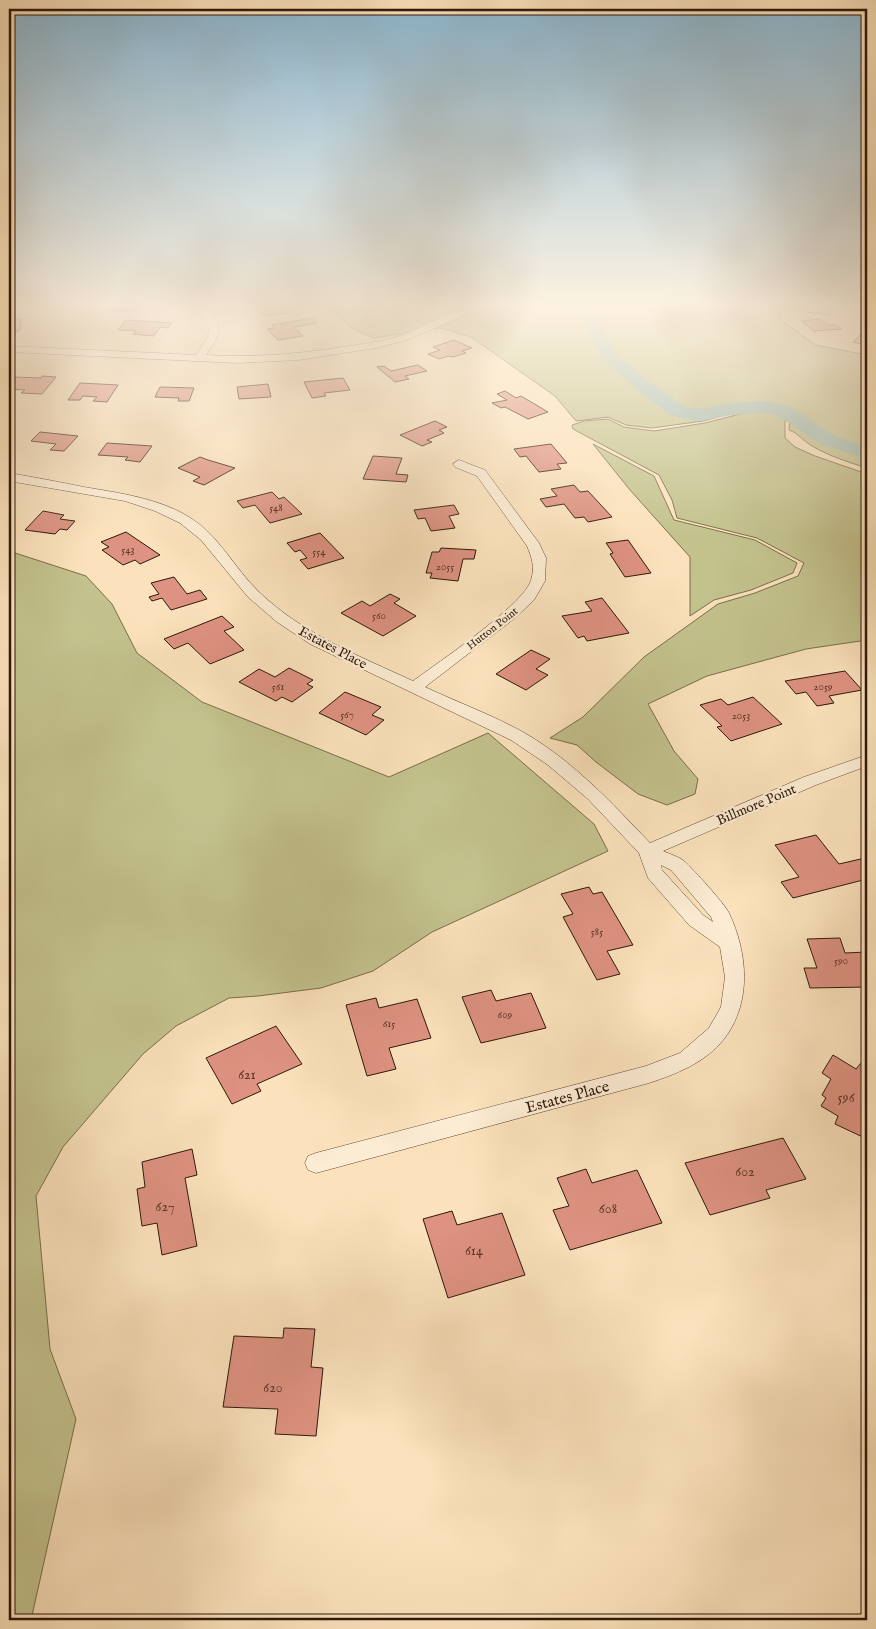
<svg xmlns="http://www.w3.org/2000/svg" width="876" height="1629" viewBox="0 0 876 1629" font-family="'IM FELL English',serif">
<style>
.green{fill:#c3c28d;stroke:#796d4c}
.lines{fill:none;stroke-linecap:round;stroke-linejoin:round}
.river{fill:#9fbdb4;fill-rule:evenodd}
.building{fill:#de9281;stroke:#2f180a}
.minor-casing{stroke:#624a36;stroke-width:1}
.minor{fill:#fcecd3;fill-rule:evenodd}
.labels{text-anchor:middle;stroke-width:4.5;stroke-linejoin:round;paint-order:stroke}
.number-label{font-size:11px;fill:#5b3628}
.far-street-label{font-size:11px;fill:#2f180a;stroke:#fcecd3}
.street-label{font-size:14px;fill:#2f180a;stroke:#fcecd3}
.near-number-label{font-size:14px;fill:#5b3628}
.near-street-label{font-size:16px;fill:#2f180a;stroke:#fcecd3}
</style>
<rect width="100%" height="100%" fill="#fbe2bc"/>
<filter id="stains"><feTurbulence type="fractalNoise" baseFrequency=".004" numOctaves="4"/><feColorMatrix values="0 0 0 0 .2 0 0 0 0 .09 0 0 0 0 .02 0 0 0 .5 -.17"/></filter>
<radialGradient id="worn" r=".72"><stop offset=".6" stop-color="#630" stop-opacity="0"/><stop offset="1" stop-color="#630" stop-opacity=".3"/></radialGradient>
<g class="green">
<path d="M327,308H470L413,332L374,338L356,330Z"/>
<path d="M483,308H785L778,318L816,345L867,355V468C848,462 829,456 812,446C803,441 798,433 789,430L790,419L782,413L756,409L741,411L703,421L652,428L626,425L608,417L576,421L555,396L471,337L440,328L434,329Z"/>
<path d="M757,411L781,415L785,419V438L795,447L815,456L867,474V640L806,649L707,676L648,704L674,751L698,779L695,794L667,805L638,794L596,762L577,745L550,738L583,717L644,657L718,604L755,593L798,576L804,563L757,538L677,518L672,500L659,475L573,429L572,425L584,421L608,419L624,427L654,431L705,423L744,413Z"/>
<path d="M593,444L654,476L674,520L755,540L797,563L793,573L751,590L714,600L690,616V557L630,490Z"/>
<path d="M9,551L86,576L112,604L137,653L202,702L389,777L488,733L594,824L608,851L432,932L373,971L321,988L258,996L229,998L176,1026L143,1054L63,1147L36,1196L50,1349L76,1419L31,1620H9Z"/>
</g>
<g class="lines">
<path class="river" d="M568,308H587L599,316L614,351L647,380L685,407L698,409L733,403L767,401L792,408L835,436L867,447V459L821,444L778,416L766,413L733,415L698,421L672,416L635,388L600,357L586,322Z"/>
</g>
<g class="building">
<path d="M109,308H137V310L115,312L114,310H110Z"/>
<path d="M245,308H288L290,313L263,316L259,308L246,310Z"/>
<path d="M805,308H828L827,310H833L832,315L804,312Z"/>
<path d="M312,318L317,323L294,327L303,336L278,340L267,329L275,328L272,325Z"/>
<path d="M21,319L20,331L9,332V320Z"/>
<path d="M820,319L828,325L835,324L842,329L814,331L801,321Z"/>
<path d="M126,320L172,323L168,328L160,327L154,336L133,334L136,331L118,330Z"/>
<path d="M864,331L867,332V345L853,342Z"/>
<path d="M454,340L472,348L462,351L466,353L453,357L449,356L439,359L428,354L440,350L433,347Z"/>
<path d="M418,365L427,371L405,376L409,379L395,382L377,367L384,366L391,371Z"/>
<path d="M42,376L56,377L42,394L21,393L25,390L9,389V383L14,377L41,378Z"/>
<path d="M343,378L350,390L324,393L326,396L312,398L304,382Z"/>
<path d="M80,383L118,385L107,402L93,401L97,397L83,396L80,400H68Z"/>
<path d="M268,384L271,397L239,399L237,387Z"/>
<path d="M160,387L194,388L189,401H178L179,398L155,397Z"/>
<path d="M505,391L516,398L521,396L548,412L528,419L505,407L501,408L492,403L507,400L497,394Z"/>
<path d="M435,421L447,427L439,430L444,433L427,440L432,442L422,446L400,435Z"/>
<path d="M40,432L78,436L64,451L50,450L56,444L31,441Z"/>
<path d="M107,443L152,446L140,462L125,460L128,457L98,455Z"/>
<path d="M551,444L567,463L557,464L561,469L539,472L526,456L520,457L514,449Z"/>
<path d="M373,456L402,458L396,474L408,475L406,482L363,479Z"/>
<path d="M200,457L208,460L235,468L204,485L193,481L200,477L178,468Z"/>
<path d="M574,485L580,492L588,491L612,517L588,522L584,517L575,518L564,504L546,507L540,499L557,496L551,489Z"/>
<path d="M272,492L279,499L284,497L302,514L270,523L255,505L243,508L237,501Z"/>
<path d="M454,505L459,514L449,516L455,528L431,531L425,518L418,519L414,510Z"/>
<path d="M43,511L64,515L60,519L75,521L67,530L60,529L55,534L25,530Z"/>
<path d="M126,532L160,555L140,564L135,560L123,565L102,550L109,547L101,542Z"/>
<path d="M320,533L344,558L308,569L300,560L307,558L300,550L295,552L287,543Z"/>
<path d="M628,540L651,573L625,577L610,554L613,553L606,543Z"/>
<path d="M441,548L476,550L474,559H463L458,581L430,578L432,573H426L432,552H439Z"/>
<path d="M174,577L187,594L200,590L207,599L171,610L162,598L152,601L149,597L159,594L151,583Z"/>
<path d="M390,594L400,599L394,603L416,616L383,636L341,613L362,601L370,606Z"/>
<path d="M602,598L629,633L587,641L584,636L578,638L562,616L592,611L585,602Z"/>
<path d="M222,616L234,627L224,631L244,650L210,664L188,643L174,649L164,639Z"/>
<path d="M531,650L550,659L536,669L548,675L526,690L496,674Z"/>
<path d="M289,668L313,680L307,684L313,687L292,702L282,697L276,701L239,682L259,669L275,677Z"/>
<path d="M845,671L862,690L829,696L834,703L817,706L806,692L796,694L785,681Z"/>
<path d="M345,692L381,707L372,715L384,720L366,735L319,713Z"/>
<path d="M753,697L782,724L731,741L717,727L722,726L700,705L721,699L728,705Z"/>
<path d="M816,835L839,864L865,858L867,860V879L793,898L781,882L799,877L775,845Z"/>
<path d="M589,887L593,894L602,892L633,945L607,951L620,974L597,980L563,917L573,914L561,894Z"/>
<path d="M840,938L845,953L867,952V987L810,988L804,968H817L807,939Z"/>
<path d="M491,990L496,1001L531,993L546,1028L481,1043L462,997Z"/>
<path d="M376,998L379,1008L417,999L431,1038L389,1048L396,1069L367,1076L346,1005Z"/>
<path d="M276,1026L302,1064L257,1084L261,1091L232,1104L206,1058Z"/>
<path d="M833,1055L856,1069L867,1056V1139L835,1124L838,1116L821,1106L826,1098L822,1095L831,1079L822,1073Z"/>
<path d="M783,1138L806,1179L766,1190L770,1198L710,1215L685,1163Z"/>
<path d="M192,1149L197,1175L185,1178L197,1246L162,1255L157,1223L142,1226L137,1189L145,1187L142,1162Z"/>
<path d="M586,1169L592,1183L637,1170L662,1223L570,1250L553,1210L569,1206L557,1178Z"/>
<path d="M452,1211L457,1225L502,1213L525,1275L448,1298L423,1219Z"/>
<path d="M284,1328L315,1329L311,1367L323,1368L316,1436L275,1434L278,1409L223,1407L234,1336L283,1338Z"/>
</g>
<g class="lines">
<g class="minor-casing">
<g id="minor">
<path d="M196,308H207C226,326 219,336 206,355C252,358 297,354 343,347C362,344 381,342 399,336C426,327 453,307 481,308L407,340L376,348L299,360L237,363L9,352V346L196,355C212,332 214,330 196,308Z"/>
<path d="M459,460L485,470L539,543L546,558L545,581L534,600L515,618L425,687C457,702 492,715 523,732C572,760 611,802 650,843L804,777L867,755V766L816,785L663,851C670,854 679,857 684,861C693,869 724,903 729,913C748,953 752,1003 724,1039C705,1063 676,1074 649,1083L316,1173L308,1170L305,1163L308,1156L316,1153L646,1066L680,1053L709,1028L721,1007L725,977L720,947L689,925L648,878L639,853L588,799L548,765L511,740L310,644L277,622L248,597L201,540L180,523L155,511L125,501L9,481V473C34,477 59,482 84,487C119,493 158,498 189,517C219,535 234,568 259,592C303,634 359,656 413,681C437,663 524,605 531,580C535,567 532,558 527,546L477,476L455,467L453,464ZM661,865L671,870L711,917L713,922L703,915L662,870Z"/>
</g>
</g>
<use href="#minor" class="minor"/>
</g>
<linearGradient id="sky" x2="0" y2="1"><stop stop-color="#8bb8d3"/><stop offset="0.57" stop-color="#fdf2e1"/><stop offset="1" stop-color="#fdf2e1" stop-opacity="0"/></linearGradient>
<rect width="876" height="536" fill="url(#sky)"/>
<g class="labels">
<g class="number-label">
<text x="276" y="511">548</text>
<text x="128" y="553">543</text>
<text x="319" y="555">554</text>
<text x="445" y="570">2055</text>
<text x="379" y="619">560</text>
<text x="278" y="690">561</text>
<text x="823" y="690">2059</text>
<text x="347" y="718">567</text>
<text x="741" y="719">2053</text>
<text x="597" y="935">585</text>
<text x="841" y="964">590</text>
<text x="505" y="1018">609</text>
<text x="389" y="1027">615</text>
</g>
<g class="far-street-label">
<text transform="translate(492 628) rotate(-38)" y="4">Hutton Point</text>
</g>
<g class="street-label">
<text transform="translate(333 647) rotate(28)" y="5">Estates Place</text>
<text transform="translate(756 804) rotate(-23)" y="5">Billmore Point</text>
</g>
<g class="near-number-label">
<text x="247" y="1079">621</text>
<text x="846" y="1102">596</text>
<text x="745" y="1176">602</text>
<text x="165" y="1211">627</text>
<text x="608" y="1213">608</text>
<text x="474" y="1255">614</text>
<text x="273" y="1392">620</text>
</g>
<g class="near-street-label">
<text transform="translate(567 1096) rotate(-15)" y="6">Estates Place</text>
</g>
</g>
<rect width="876" height="1629" fill="none" stroke="#fbe2bc" stroke-width="30"/>
<rect x="10" y="10" width="856" height="1609" fill="none" stroke="#2f180a" stroke-width="2.5"/>
<rect x="15" y="15" width="846" height="1599" fill="none" stroke="#2f180a"/>
<rect width="100%" height="100%" filter="url(#stains)"/>
<rect width="100%" height="100%" fill="url(#worn)"/>
</svg>
